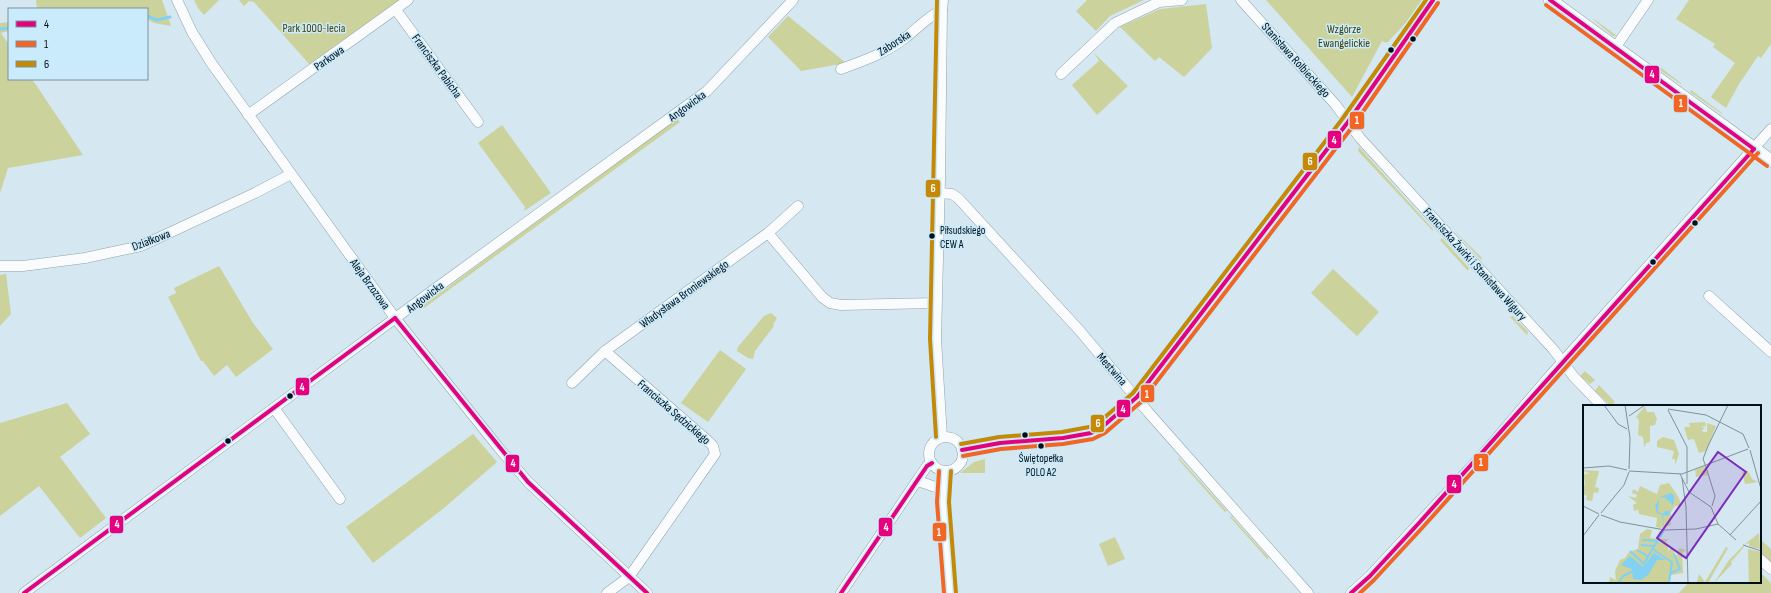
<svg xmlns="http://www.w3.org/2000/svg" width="1771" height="593" viewBox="0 0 1771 593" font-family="'Sofia Sans Condensed',sans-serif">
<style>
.green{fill:#cbd29c}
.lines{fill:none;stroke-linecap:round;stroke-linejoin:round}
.stream{stroke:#80d1f3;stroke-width:3}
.minor-casing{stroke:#91a3ac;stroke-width:11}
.major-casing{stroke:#91a3ac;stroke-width:14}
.minor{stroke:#f9fbfd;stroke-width:10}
.major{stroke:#f9fbfd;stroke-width:13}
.bus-1-casing{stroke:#caebfb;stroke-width:7}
.bus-2-casing{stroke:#caebfb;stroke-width:7}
.bus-3-casing{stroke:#caebfb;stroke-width:7}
.bus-1{stroke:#e5007d;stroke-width:4}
.bus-2{stroke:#f26522;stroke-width:4}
.bus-3{stroke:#c68805;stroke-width:4}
.bus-dot{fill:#000f18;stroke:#caebfb;stroke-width:1.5}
.labels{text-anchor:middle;stroke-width:3;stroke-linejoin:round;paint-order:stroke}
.bus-label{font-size:11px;fill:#000f18;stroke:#caebfb;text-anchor:start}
.park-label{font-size:12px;fill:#413f09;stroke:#caebfb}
.street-label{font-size:12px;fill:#000f18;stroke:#caebfb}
.inset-river{fill:none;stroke:#80d1f3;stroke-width:2}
.inset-road{fill:none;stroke:#80919a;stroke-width:1}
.view{fill:#7b2cbf;fill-opacity:0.15;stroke:#7b2cbf;stroke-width:2}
.inset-edge{fill:none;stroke:#000f18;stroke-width:2}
.line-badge{stroke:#caebfb;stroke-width:1.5}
.badge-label{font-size:11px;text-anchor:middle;font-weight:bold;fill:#fff}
</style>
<rect width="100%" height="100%" fill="#d5e7f0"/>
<g class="green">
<path d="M36,0H162L171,26L154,23L147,19V9H37Z"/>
<path d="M194,0H219L204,15L198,8Z"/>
<path d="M239,0H401L310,65L254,2L249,1L244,6Z"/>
<path d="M1087,0H1144L1110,16L1096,31L1076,11Z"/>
<path d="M1266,0H1424L1413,15L1387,43L1382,41L1352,97Z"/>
<path d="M1689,0H1771V44L1761,58L1758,56L1739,84L1726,108L1711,97L1735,63L1713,47L1715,44L1676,19Z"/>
<path d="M1206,4L1212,48L1184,77L1159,57L1155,61L1120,27L1160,9Z"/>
<path d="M788,16L846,63L801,71L768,37Z"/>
<path d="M1593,19H1594L1617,36H1613Z"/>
<path d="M9,22V31L1,33L9,45V79H32L83,155L8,168L0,193V23Z"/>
<path d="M1094,53L1128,86L1097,115L1072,85L1099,61Z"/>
<path d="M1656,64L1681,83V84L1655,67Z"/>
<path d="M1691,90L1722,113V114L1690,92Z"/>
<path d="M677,118L680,122L424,308L421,307Z"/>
<path d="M502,125L551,193L524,211L525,207L478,143Z"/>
<path d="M1359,147L1433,229V231L1358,151Z"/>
<path d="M1454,230L1482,258L1481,260Z"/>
<path d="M1442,238L1469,268L1468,271L1440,240Z"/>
<path d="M219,266L253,323L273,349L236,377L227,365L214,376L203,361H201L168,297L176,293L174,288Z"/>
<path d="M1333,269L1379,312L1357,336L1311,293Z"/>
<path d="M6,274L11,314L0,326V275Z"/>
<path d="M771,313L777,318L773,325L774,326L755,351L753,359L748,358L737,351L738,347L764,316Z"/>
<path d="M1513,316L1528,332L1527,335L1510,317Z"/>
<path d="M720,350L746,369L708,422L681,403Z"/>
<path d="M1585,371L1595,380L1590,384L1580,376Z"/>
<path d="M1599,385L1615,402L1611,406L1595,391Z"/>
<path d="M67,403L90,434L60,457L106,518L80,538L39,486L0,516V423Z"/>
<path d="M473,434L497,462L444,508L373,563L346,527Z"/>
<path d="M1179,458L1227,511L1225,512L1178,459Z"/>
<path d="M985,459V473H960L974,462Z"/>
<path d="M1231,516L1268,557V560L1230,517Z"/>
<path d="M1115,537L1125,559L1108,566L1099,544Z"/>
<path d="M1760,539L1771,549V562L1760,552Z"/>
<path d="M1760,572L1771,583V593H1679L1689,582H1760Z"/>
</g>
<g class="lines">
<g class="stream">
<path d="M147,16L157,20L170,17"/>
<path d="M0,29L9,28"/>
</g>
<g class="minor-casing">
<g id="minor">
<path d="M177,0L192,32L212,64L395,318L499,448L528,482L647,593"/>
<path d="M1241,0L1335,104L1360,138L1553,349L1574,377L1602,406"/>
<path d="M396,10L478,122"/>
<path d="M1615,48L1648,0"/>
<path d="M841,69C863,61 886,53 905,38C918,28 927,17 942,10"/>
<path d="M1061,74L1115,23L1159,2L1182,0"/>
<path d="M248,115L408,0"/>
<path d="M940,193L952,194L958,198L1080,331L1148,412L1308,593"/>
<path d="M768,233L822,297L830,303L841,305L936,303"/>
<path d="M0,266H23L85,258L141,246L255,193L291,174"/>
<path d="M1709,296L1771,352"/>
<path d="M605,351L707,440L713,446L715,454L629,577L607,593"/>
<path d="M572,383L605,351L768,233L798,206"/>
<path d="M274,408L340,499"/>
<path d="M942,437L936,339L940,179L942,10L943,0"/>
<circle cx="946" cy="454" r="17"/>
<path d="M962,450L1000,443L1063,438L1091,433L1101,428L1137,397L1348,122L1433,0"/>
<path d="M945,471L943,502L950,593"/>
<path d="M918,481L944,490"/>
<path d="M1760,559L1771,569"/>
<path d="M24,593L432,291L707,91L793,0"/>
<path d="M841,593L927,466L932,463"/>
<path d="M1351,593L1370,576L1484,453L1548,378L1771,129"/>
</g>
</g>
<g class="major-casing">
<path id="major" d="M1550,0L1771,161"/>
</g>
<use href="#minor" class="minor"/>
<use href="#major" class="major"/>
<g class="bus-1-casing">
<g id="bus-1">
<path d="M1550,0L1754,149"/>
<path d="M395,318L528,482L647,593"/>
<path d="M962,450L1000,443L1063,438L1091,433L1101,428L1137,397L1348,122L1433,0"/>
<path d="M24,593L395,318"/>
<path d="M841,593L927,466L932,463"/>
<path d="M1351,593L1370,576L1419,523L1754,149"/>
</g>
</g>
<g class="bus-2-casing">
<g id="bus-2">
<path d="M1546,5L1767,166"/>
<path d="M963,456L1001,449L1063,444L1093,439L1105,433L1141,402L1353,126L1438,3"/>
<path d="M939,471L937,502L944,593"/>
<path d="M1360,593L1374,580L1423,527L1758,153"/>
</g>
</g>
<g class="bus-3-casing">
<g id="bus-3">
<path d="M936,437L930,339L937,0"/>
<path d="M961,444L999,437L1062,432L1089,427L1098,423L1133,393L1343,118L1426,0"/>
<path d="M951,471L949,502L956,593"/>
</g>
</g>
<use href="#bus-1" class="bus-1"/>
<use href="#bus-2" class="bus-2"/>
<use href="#bus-3" class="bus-3"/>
</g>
<g class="bus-dot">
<circle cx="1413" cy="39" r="3.5"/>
<circle cx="1391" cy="50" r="3.5"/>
<circle cx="1695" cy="223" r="3.5"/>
<circle cx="932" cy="236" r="3.5"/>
<circle cx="1653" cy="262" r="3.5"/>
<circle cx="290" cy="396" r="3.5"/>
<circle cx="1025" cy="435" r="3.5"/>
<circle cx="228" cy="441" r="3.5"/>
<circle cx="1041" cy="446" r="3.5"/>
</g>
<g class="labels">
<g class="bus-label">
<text x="940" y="234">Piłsudskiego<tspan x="940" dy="14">CEW A</tspan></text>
<text x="1041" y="462" text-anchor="middle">Świętopełka<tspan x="1041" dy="14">POLO A2</tspan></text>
</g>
<g class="park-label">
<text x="314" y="32">Park 1000-lecia</text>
<text x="1344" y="33">Wzgórze<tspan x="1344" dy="14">Ewangelickie</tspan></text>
</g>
<g class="street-label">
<text transform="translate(894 43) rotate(-33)" y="4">Zaborska</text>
<text transform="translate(329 58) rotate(-35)" y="4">Parkowa</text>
<text transform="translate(1296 60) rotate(48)" y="4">Stanisława Rolbieckiego</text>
<text transform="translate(437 66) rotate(54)" y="4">Franciszka Pabicha</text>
<text transform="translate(687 106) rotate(-36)" y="4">Angowicka</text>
<text transform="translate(151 240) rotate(-21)" y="4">Działkowa</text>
<text transform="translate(1475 264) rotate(48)" y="4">Franciszka Żwirki i Stanisława Wigury</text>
<text transform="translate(370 284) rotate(54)" y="4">Aleja Brzozowa</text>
<text transform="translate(684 294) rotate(-36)" y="4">Władysława Broniewskiego</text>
<text transform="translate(425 297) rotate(-37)" y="4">Angowicka</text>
<text transform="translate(1112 369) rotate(49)" y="4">Mestwina</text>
<text transform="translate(674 412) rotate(41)" y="4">Franciszka Sędzickiego</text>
</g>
</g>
<g transform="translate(1583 405)">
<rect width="178" height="178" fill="#d5e7f0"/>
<path d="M62,1L64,7H71L74,14L72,20L67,21V37L63,38L62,41L61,42L60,32L55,30L56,15L53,12ZM122,17L123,21L117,22L122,23L119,25L120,27H124V18L133,21L123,46L116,48L111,34L105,35L101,22H107L106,18ZM80,32L91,35L96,49L92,60V54H89L91,46L74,42V36ZM122,61L125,70L113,72L112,65ZM1,65L16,66L12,82L16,83L15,88L11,87L9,96L3,95L4,91L0,89L2,77L0,70L7,68L2,67ZM165,66L169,74L175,77L162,79L159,67ZM86,78L96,93L95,96L97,94V101H92L88,107V120L77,123L73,122L74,113L56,109L55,103V105L51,106L50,100L54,98L45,91L53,93L54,90L49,88L50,84L55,87L57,81L74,89L77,80ZM64,124L69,125L67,133L75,134L76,126H81L76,134H85L83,138L86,146L88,142L90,143L92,150H94L96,143L103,145L99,148L100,168L88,170L86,178H26L27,172L33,175L32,166L37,155L42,153L46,147L55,144L57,129ZM176,128L177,144L167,142H170L166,141V138L161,140ZM160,141L161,142L148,157L149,159L131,178L146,155ZM143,142L145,143L125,178H110L114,177L116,169L122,177ZM165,144L178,147V178H166Z" fill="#cbd29c"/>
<path d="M88,88L91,91V98L85,111L80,110L81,122L79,110L74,108L72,101L77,92ZM81,92L90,100L87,106H82L80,109L75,107L76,93ZM71,148L82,155H74L65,170L58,175L50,174L49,164L38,160L47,151L60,162Z" fill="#80d1f3" fill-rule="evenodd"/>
<path class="inset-river" d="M59,135L74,136M58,140L71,141M54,145L66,152M71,145L84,154M47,146L61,159M84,154L89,157L86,178M60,160L81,125M88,168L97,164L91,149M35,178L40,171L50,166"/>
<path class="inset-road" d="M21,0L35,19L44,24M42,0L47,33L46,64M85,4L123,10L160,29L166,43M85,5L104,42V79M46,11L62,0M167,45L178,84M122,59L132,91L129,101M122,59L120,54L125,41L145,0M0,63L26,61L44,65M46,66L99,69L165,44M97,69L106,87L128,102L135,119L153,135M99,73L103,102L105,178M0,101L16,109M18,108L41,80L46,67M18,110L37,117L82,125L113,124L135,119M147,130L178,96M0,131L16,110M160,140L178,146"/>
<path class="view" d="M135,47L163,67L103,153L74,133Z"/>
<rect width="178" height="178" class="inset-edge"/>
</g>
<g class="line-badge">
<rect x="1644" y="65" width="16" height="19" rx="4" fill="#e5007d"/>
<rect x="1673" y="94" width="15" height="19" rx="4" fill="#f26522"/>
<rect x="1349" y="111" width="16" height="19" rx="4" fill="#f26522"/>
<rect x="1327" y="130" width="15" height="19" rx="4" fill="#e5007d"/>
<rect x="1302" y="152" width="16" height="19" rx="4" fill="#c68805"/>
<rect x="925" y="179" width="16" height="19" rx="4" fill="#c68805"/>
<rect x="295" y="377" width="15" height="19" rx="4" fill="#e5007d"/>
<rect x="1140" y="384" width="15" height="19" rx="4" fill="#f26522"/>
<rect x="1116" y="399" width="15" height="19" rx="4" fill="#e5007d"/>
<rect x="1090" y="414" width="15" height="19" rx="4" fill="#c68805"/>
<rect x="1473" y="453" width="16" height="19" rx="4" fill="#f26522"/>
<rect x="505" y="454" width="15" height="19" rx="4" fill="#e5007d"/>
<rect x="1446" y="474" width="16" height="20" rx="4" fill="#e5007d"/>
<rect x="109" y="515" width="15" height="19" rx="4" fill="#e5007d"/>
<rect x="878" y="517" width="15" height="20" rx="4" fill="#e5007d"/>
<rect x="932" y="522" width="15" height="20" rx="4" fill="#f26522"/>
</g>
<g class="badge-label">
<text x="1652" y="78">4</text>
<text x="1681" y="107">1</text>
<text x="1357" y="124">1</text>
<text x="1334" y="144">4</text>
<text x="1310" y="165">6</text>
<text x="933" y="192">6</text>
<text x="302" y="391">4</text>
<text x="1147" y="398">1</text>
<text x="1123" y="413">4</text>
<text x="1098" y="427">6</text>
<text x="1481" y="466">1</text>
<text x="513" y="467">4</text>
<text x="1454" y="488">4</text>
<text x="117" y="528">4</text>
<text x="886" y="531">4</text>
<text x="939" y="536">1</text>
</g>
<rect x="8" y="8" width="140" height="72" fill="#caebfb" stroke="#7993a0"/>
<rect x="16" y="21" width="20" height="6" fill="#e5007d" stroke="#7993a0"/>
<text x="44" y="28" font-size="12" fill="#000f18">4</text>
<rect x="16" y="41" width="20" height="6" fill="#f26522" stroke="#7993a0"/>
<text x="44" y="48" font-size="12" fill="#000f18">1</text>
<rect x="16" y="61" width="20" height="6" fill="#c68805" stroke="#7993a0"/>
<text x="44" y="68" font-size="12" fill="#000f18">6</text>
</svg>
